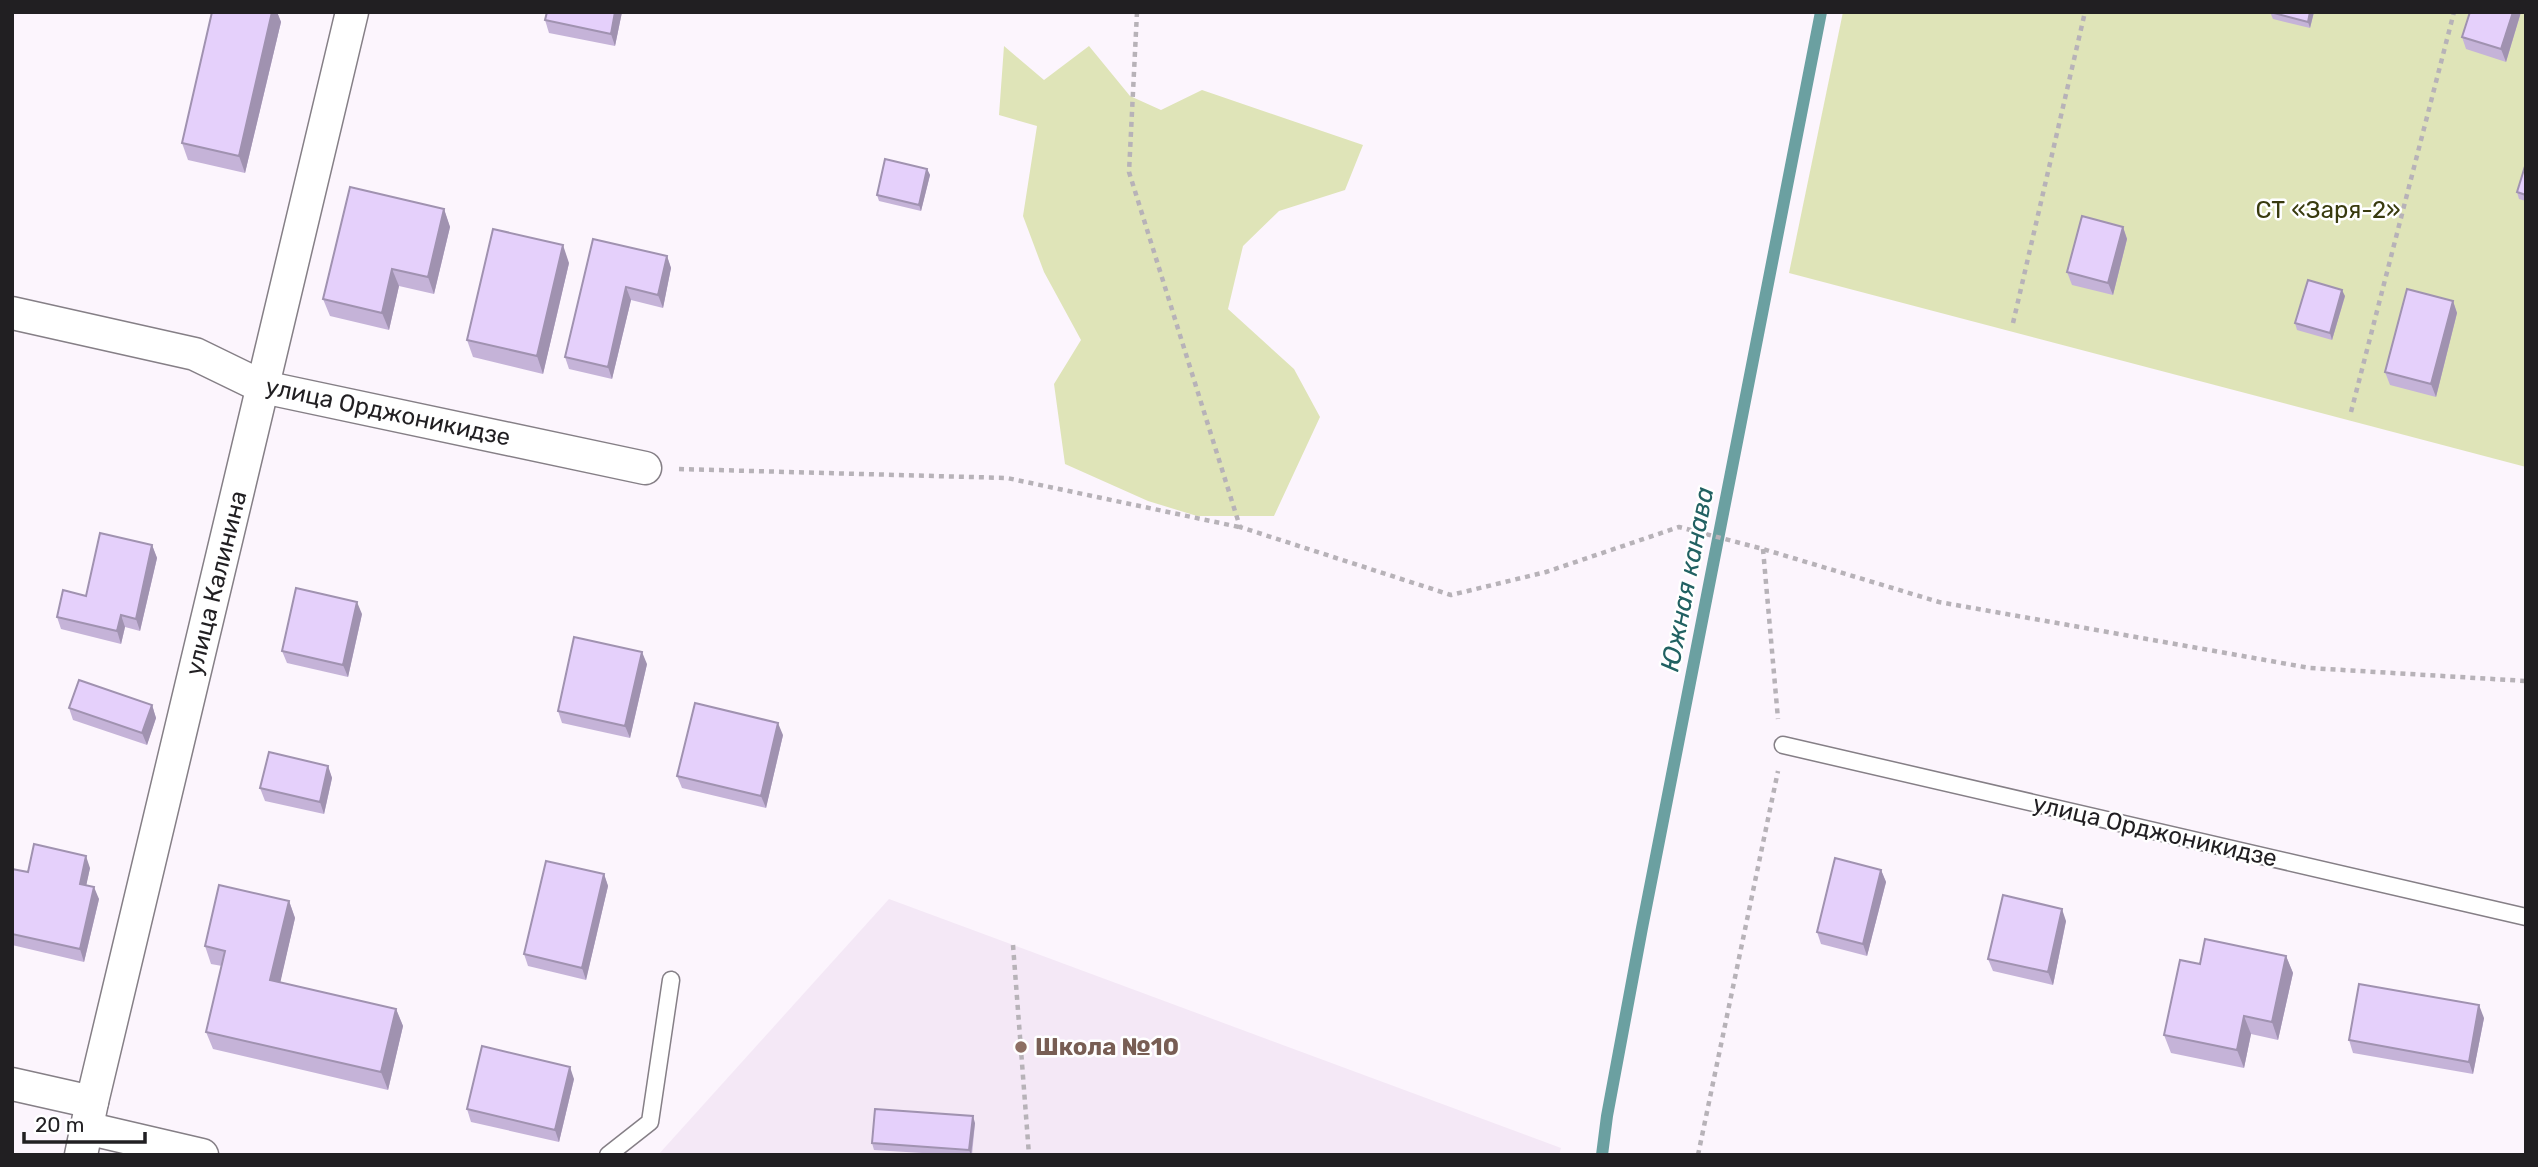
<svg xmlns="http://www.w3.org/2000/svg" width="2538" height="1167" viewBox="0 0 2538 1167" font-family="Rubik,sans-serif">
<style>
.built{fill:#f4e8f6}
.green{fill:#dfe4b8}
.lines{fill:none;stroke-linecap:round;stroke-linejoin:round}
.stream{stroke:#6ba0a1;stroke-width:12}
.lane-casing{stroke:#857f86;stroke-width:19}
.street-casing{stroke:#857f86;stroke-width:35}
.path{stroke:#b7b2b8;stroke-width:4.5;stroke-dasharray:5 5;stroke-linecap:butt}
.lane{stroke:#fff;stroke-width:16}
.street{stroke:#fff;stroke-width:32}
.wall{fill:#c5b3d8}
.shaded-wall{fill:#a092b0}
.building{fill:#e5d0fb;stroke:#a092b0;stroke-width:2}
.education-dot{fill:#8d6e63;stroke:#fff;stroke-width:2.5}
.labels{text-anchor:middle;stroke-width:5;stroke-linejoin:round;paint-order:stroke}
.park-label{font-size:24px;fill:#383a0e;stroke:#fff}
.street-label{font-size:24px;fill:#211f22;stroke:#fff}
.education-label{font-size:24px;font-weight:bold;fill:#785e54;stroke:#fff;text-anchor:start}
.water-label{font-size:26px;font-style:italic;fill:#216162;stroke:#fff}
</style>
<rect width="100%" height="100%" fill="#fcf5fd"/>
<path class="built" d="M889,899L1561,1148L1559,1155H658Z"/>
<g class="green">
<path d="M1843,12H2526V467L1789,273Z"/>
<path d="M1004,46L1044,80L1089,46L1130,96L1161,110L1202,90L1363,145L1345,190L1279,211L1243,246L1228,309L1294,369L1320,417L1274,516H1197L1148,501L1065,464L1054,384L1081,340L1044,272L1023,216L1037,126L999,115Z"/>
</g>
<g class="lines">
<path class="stream" d="M1602,1155L1607,1116L1642,928L1821,12"/>
<g class="lane-casing">
<g id="lane">
<path d="M1783,745L2526,917"/>
<path d="M608,1155L650,1122L671,980"/>
</g>
</g>
<g class="street-casing">
<g id="street">
<path d="M12,313L195,354L263,387L645,468"/>
<path d="M12,1084L92,1102"/>
<path d="M86,1128L202,1155"/>
<path d="M81,1155L92,1102L352,12"/>
</g>
</g>
<g class="path">
<path d="M1137,12L1129,172L1240,527L1451,595L1546,572L1679,527L1763,549L1939,602L2310,668L2526,681"/>
<path d="M2013,323L2085,12"/>
<path d="M2351,412L2454,12"/>
<path d="M679,469L1007,478L1239,527"/>
<path d="M1763,549L1778,719"/>
<path d="M1013,945L1029,1155"/>
<path d="M1698,1155L1778,771"/>
</g>
<use href="#lane" class="lane"/>
<use href="#street" class="street"/>
</g>
<g class="wall">
<path d="M212,12H277L281,22L245,173L188,160L182,143Z"/>
<path d="M622,12L615,46L549,33L545,20Z"/>
<path d="M2270,12H2314L2310,28L2273,19Z"/>
<path d="M2470,12H2521L2506,62L2466,49L2462,37Z"/>
<path d="M2526,163V201L2519,199L2517,192Z"/>
<path d="M927,169L930,175L921,211L879,201L877,195Z"/>
<path d="M444,209L450,227L434,294L399,286L389,330L330,316L323,299Z"/>
<path d="M2123,227L2127,239L2113,295L2072,285L2067,272Z"/>
<path d="M593,239L667,256L671,268L663,308L631,300L612,379L569,369L565,357Z"/>
<path d="M569,263L543,374L473,357L467,340Z"/>
<path d="M2345,296L2332,340L2297,330L2295,323Z"/>
<path d="M2453,301L2457,313L2436,397L2390,385L2385,372Z"/>
<path d="M152,545L157,558L140,631L125,627L121,644L61,629L57,617Z"/>
<path d="M362,614L348,677L287,663L282,651Z"/>
<path d="M647,664L630,738L562,723L558,711Z"/>
<path d="M152,705L156,718L147,745L73,720L69,708Z"/>
<path d="M783,735L766,808L682,788L677,776Z"/>
<path d="M328,766L332,778L324,814L265,801L260,788Z"/>
<path d="M90,868L86,885L99,899L84,962L12,945V869L28,872Z"/>
<path d="M1881,870L1886,882L1867,956L1821,944L1817,932Z"/>
<path d="M604,874L608,886L586,980L528,966L524,954Z"/>
<path d="M289,901L295,918L280,982L396,1009L403,1026L388,1090L213,1049L206,1032L222,966L211,964L205,946Z"/>
<path d="M2066,921L2053,985L1993,971L1988,959Z"/>
<path d="M2286,956L2293,973L2278,1040L2251,1034L2244,1068L2171,1053L2164,1035L2200,964Z"/>
<path d="M2484,1018L2473,1074L2353,1053L2349,1040Z"/>
<path d="M574,1079L559,1142L471,1122L467,1109Z"/>
<path d="M975,1123L972,1155H954L874,1150L872,1143Z"/>
</g>
<g class="shaded-wall">
<path d="M272,12H277L281,22L245,173L239,156Z"/>
<path d="M615,12H622L615,46L611,34Z"/>
<path d="M2310,12H2314L2310,28L2308,22Z"/>
<path d="M2513,12H2521L2506,62L2501,49Z"/>
<path d="M927,169L930,175L921,211L919,205Z"/>
<path d="M444,209L450,227L434,294L428,277Z"/>
<path d="M2123,227L2127,239L2113,295L2108,283Z"/>
<path d="M563,245L569,263L543,374L537,356Z"/>
<path d="M667,256L671,268L663,308L658,295Z"/>
<path d="M392,269L399,286L389,330L382,313Z"/>
<path d="M626,287L631,300L612,379L608,367Z"/>
<path d="M2342,290L2345,296L2332,340L2330,333Z"/>
<path d="M2453,301L2457,313L2436,397L2431,384Z"/>
<path d="M152,545L157,558L140,631L136,619Z"/>
<path d="M357,602L362,614L348,677L343,665Z"/>
<path d="M121,615L125,627L121,644L117,631Z"/>
<path d="M642,652L647,664L630,738L625,726Z"/>
<path d="M152,705L156,718L147,745L142,733Z"/>
<path d="M778,723L783,735L766,808L761,796Z"/>
<path d="M328,766L332,778L324,814L320,802Z"/>
<path d="M86,856L90,868L84,896L80,884Z"/>
<path d="M1881,870L1886,882L1867,956L1863,944Z"/>
<path d="M604,874L608,886L586,980L582,968Z"/>
<path d="M94,887L99,899L84,962L80,949Z"/>
<path d="M289,901L295,918L277,997L270,980Z"/>
<path d="M2062,909L2066,921L2053,985L2048,972Z"/>
<path d="M2286,956L2293,973L2278,1040L2272,1022Z"/>
<path d="M2479,1005L2484,1018L2473,1074L2469,1062Z"/>
<path d="M396,1009L403,1026L388,1090L381,1072Z"/>
<path d="M2244,1016L2251,1034L2244,1068L2237,1050Z"/>
<path d="M570,1067L574,1079L559,1142L555,1130Z"/>
<path d="M973,1116L975,1123L971,1155L969,1150Z"/>
</g>
<g class="building">
<path d="M212,12H272L239,156L182,143Z"/>
<path d="M547,12H615L611,34L545,20Z"/>
<path d="M2270,12H2310L2308,22Z"/>
<path d="M2470,12H2513L2501,49L2462,37Z"/>
<path d="M885,159L927,169L919,205L877,195Z"/>
<path d="M2526,163V195L2517,192Z"/>
<path d="M350,187L444,209L428,277L392,269L382,313L323,299Z"/>
<path d="M2082,216L2123,227L2108,283L2067,272Z"/>
<path d="M493,229L563,245L537,356L467,340Z"/>
<path d="M593,239L667,256L658,295L626,287L608,367L565,357Z"/>
<path d="M2308,280L2342,290L2330,333L2295,323Z"/>
<path d="M2407,289L2453,301L2431,384L2385,372Z"/>
<path d="M100,533L152,545L136,619L121,615L117,631L57,617L63,590L86,596Z"/>
<path d="M296,588L357,602L343,665L282,651Z"/>
<path d="M574,637L642,652L625,726L558,711Z"/>
<path d="M79,680L152,705L142,733L69,708Z"/>
<path d="M695,703L778,723L761,796L677,776Z"/>
<path d="M269,752L328,766L320,802L260,788Z"/>
<path d="M34,844L86,856L80,884L94,887L80,949L12,934V869L28,872Z"/>
<path d="M1835,858L1881,870L1863,944L1817,932Z"/>
<path d="M546,861L604,874L582,968L524,954Z"/>
<path d="M219,885L289,901L270,980L396,1009L381,1072L206,1032L225,951L205,946Z"/>
<path d="M2003,895L2062,909L2048,972L1988,959Z"/>
<path d="M2205,939L2286,956L2272,1022L2244,1016L2237,1050L2164,1035L2180,960L2200,964Z"/>
<path d="M2359,984L2479,1005L2469,1062L2349,1040Z"/>
<path d="M482,1046L570,1067L555,1130L467,1109Z"/>
<path d="M875,1109L973,1116L969,1150L872,1143Z"/>
</g>
<circle class="education-dot" cx="1021" cy="1047" r="7"/>
<g class="labels">
<g class="park-label">
<text x="2328" y="218">СТ «Заря-2»</text>
</g>
<g class="street-label">
<text transform="translate(388 412) rotate(12)" y="8">улица Орджоникидзе</text>
<text transform="translate(216 583) rotate(-76)" y="8">улица Калинина</text>
<text transform="translate(2155 831) rotate(13)" y="8">улица Орджоникидзе</text>
</g>
<g class="education-label">
<text x="1035" y="1055">Школа №10</text>
</g>
<g class="water-label">
<text transform="translate(1687 579) rotate(-79)" y="9">Южная канава</text>
</g>
</g>
<rect width="2538" height="1167" fill="none" stroke="#211f22" stroke-width="28"/>
<path d="M24 1132v10h121v-10" fill="none" stroke="#211f22" stroke-width="3.5"/>
<text x="35" y="1132" font-size="21" fill="#211f22" stroke="#ffffff" stroke-width="5" paint-order="stroke">20 m</text>
</svg>
